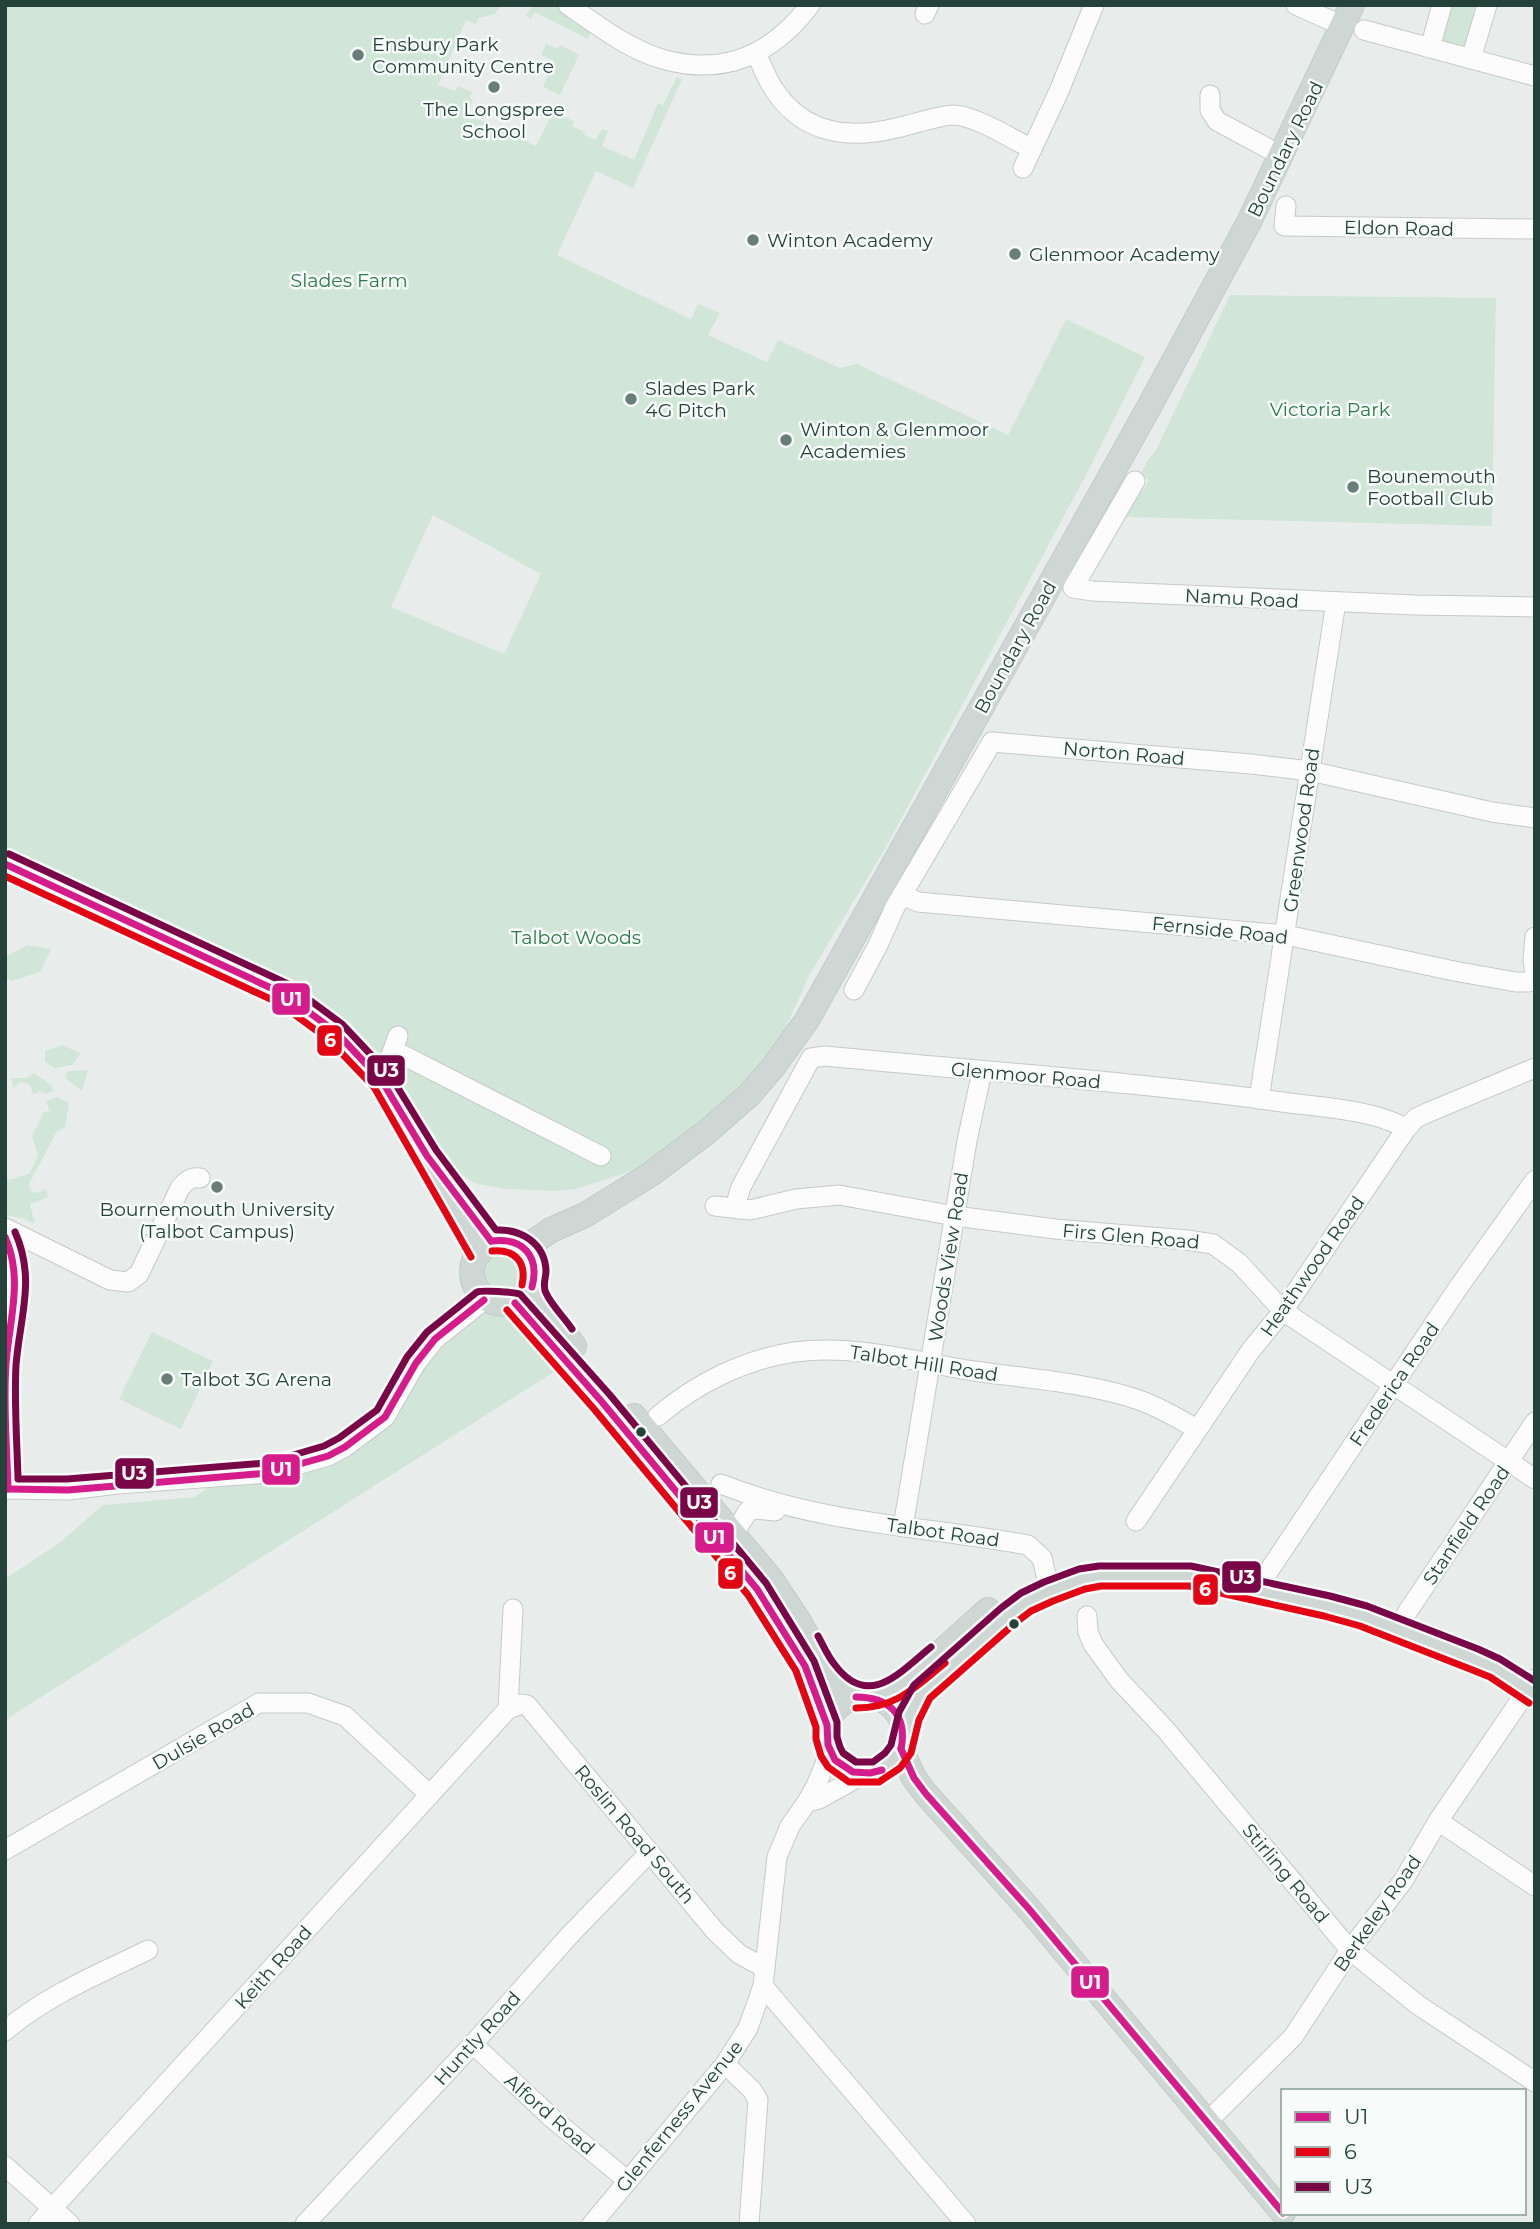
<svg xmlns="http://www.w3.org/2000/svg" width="1540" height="2229" viewBox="0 0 1540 2229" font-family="Montserrat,sans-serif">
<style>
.green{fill:#d1e6d8;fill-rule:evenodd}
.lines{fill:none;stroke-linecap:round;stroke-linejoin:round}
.minor-casing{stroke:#c5cac8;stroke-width:21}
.major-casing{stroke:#c3ccc9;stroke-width:26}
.minor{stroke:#fcfcfc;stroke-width:19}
.major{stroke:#cfd7d5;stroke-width:24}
.bus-1-casing{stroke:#f7fbf9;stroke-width:12}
.bus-2-casing{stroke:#f7fbf9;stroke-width:12}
.bus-3-casing{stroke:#f7fbf9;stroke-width:12}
.bus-1{stroke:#d61b8b;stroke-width:7}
.bus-2{stroke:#e30513;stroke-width:7}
.bus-3{stroke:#790646;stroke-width:7}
.poi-dot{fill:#697e78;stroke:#f7fbf9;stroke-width:2.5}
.bus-dot{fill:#24423a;stroke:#f7fbf9;stroke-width:2.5}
.labels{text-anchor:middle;stroke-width:5;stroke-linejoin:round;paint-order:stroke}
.poi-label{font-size:19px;fill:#24423a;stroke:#f7fbf9;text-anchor:start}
.street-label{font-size:19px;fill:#24423a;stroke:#f7fbf9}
.park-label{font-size:19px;fill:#2d7a4b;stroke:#f7fbf9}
.line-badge{stroke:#f7fbf9;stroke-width:2.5}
.badge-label{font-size:19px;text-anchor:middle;font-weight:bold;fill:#fff}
</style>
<rect width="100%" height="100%" fill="#e8edeb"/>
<g class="green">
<path d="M5,5H501L495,14L479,18L476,24L466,20L438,85L455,91L458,86L472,92L470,98L473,100L467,114L536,146L553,112L574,121L572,126L585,132L584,135L596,140L602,129L608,131L602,146L634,160L658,103L663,105L677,77L682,79L633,188L596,171L557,255L691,319L698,304L720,313L708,335L767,362L778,340L840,368L857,364L1008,435L1066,319L1145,357L1085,477L887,845L810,974L779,1042L729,1103L650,1165L576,1189L559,1191L505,1189L477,1184L458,1173L446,1158L394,1069L350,1023L284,988L5,852ZM433,515L541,574L504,654L391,607Z"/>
<path d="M533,5H555L569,19L591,33L588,39L534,12L531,19L526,16Z"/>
<path d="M1447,5H1483L1470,48L1437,40Z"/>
<path d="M546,44L558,49L560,45L579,55L560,95L543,87L554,61L541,55Z"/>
<path d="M1230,295L1496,298L1492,526L1126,517L1139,489H1144L1149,480L1140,475L1149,458L1155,452Z"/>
<path d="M28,945L51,949L40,972L12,981L5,978L6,956Z"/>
<path d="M62,1045L81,1053L72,1065L54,1068L45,1062V1051Z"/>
<path d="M88,1070L82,1091L65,1078L68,1071Z"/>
<path d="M34,1073L52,1086L53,1091L46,1094L41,1091L33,1094L30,1085L22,1082L17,1084L14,1089L11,1078H26Z"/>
<path d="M57,1097L69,1103L65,1128L57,1131L29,1184L31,1191L37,1193L46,1189L48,1197L30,1204L35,1224L25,1219L5,1215V1177L10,1180L30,1173L38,1155L32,1136L44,1112L50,1111L46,1101Z"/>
<path d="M500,1239C526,1239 541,1263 532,1287L506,1305C463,1302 462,1248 500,1239Z"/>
<path d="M488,1310L512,1314L546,1347L539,1352L557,1370L5,1720V1579L59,1543L103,1505L195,1497L225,1475L304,1465L385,1417L416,1363L481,1313Z"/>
<path d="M152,1332L213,1361L181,1429L119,1399Z"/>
</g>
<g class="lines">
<g class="minor-casing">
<g id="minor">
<path d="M568,5C597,25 628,49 662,59C724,77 773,54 810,5"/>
<path d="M1296,5L1343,26"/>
<path d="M925,14L929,5"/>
<path d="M1364,30L1535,76"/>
<path d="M1430,48L1442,5"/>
<path d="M756,54C761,63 765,74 770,83C798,132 844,141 896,128C911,125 940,115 954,115C976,116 1012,139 1032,149"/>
<path d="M1471,59L1487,5"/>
<path d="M1210,95V110L1217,121L1282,156"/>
<path d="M1023,168L1059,91L1094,5"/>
<path d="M1286,206L1284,226L1535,229"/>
<path d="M1135,481L1073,588L1092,591L1415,605L1535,607"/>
<path d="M902,895L918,902L1286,935L1454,971L1516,982H1528L1535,980"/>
<path d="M1535,937L1533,959L1535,975"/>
<path d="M854,990L878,945L895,907L992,742L1251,764L1310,771L1492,812L1535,818"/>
<path d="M393,1050L601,1156"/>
<path d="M382,1081L398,1036"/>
<path d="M1259,1099L1336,602"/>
<path d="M715,1206L750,1210L796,1199L839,1195L955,1216L1055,1229L1187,1240L1213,1244L1239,1263L1283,1311L1535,1479"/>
<path d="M738,1209L737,1200L741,1187L811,1058L825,1056C977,1071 1131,1081 1282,1102C1317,1107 1378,1110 1406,1129"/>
<path d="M5,1228L110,1280L128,1282L139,1274L180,1188C186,1181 190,1177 200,1178"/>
<path d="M5,1236C28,1275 8,1322 6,1364C4,1405 7,1447 8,1489"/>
<path d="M658,1416C697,1383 745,1359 795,1352C855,1344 916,1362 974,1371C1024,1378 1089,1383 1136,1399C1158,1406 1177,1418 1197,1429"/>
<path d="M721,1484C820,1524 924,1526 1028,1545L1042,1558L1046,1575"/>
<path d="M5,1489L68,1490L118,1484L268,1473L328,1456L345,1447L385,1417L416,1363L435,1339L484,1300"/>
<path d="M1136,1521L1251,1350L1283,1311L1406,1129L1416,1118L1429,1112L1535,1068"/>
<path d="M903,1527L967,1141L982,1071"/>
<path d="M734,1534L748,1511L755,1509L775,1511"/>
<path d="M1258,1591L1266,1575L1458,1288L1535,1180"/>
<path d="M1087,1616L1088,1632L1093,1644L1119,1680L1165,1729L1350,1950L1418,2005L1535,2082"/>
<path d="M1398,1629L1408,1611L1535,1422"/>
<path d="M508,1709L513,1609"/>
<path d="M807,1802L819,1799L864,1774"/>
<path d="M1438,1821L1535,1886"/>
<path d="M5,1850L259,1703H308L345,1716L430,1795"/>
<path d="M763,1986L966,2224"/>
<path d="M5,2031C47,1995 99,1974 148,1950"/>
<path d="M473,2044L553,2119L628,2181"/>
<path d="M725,2064L752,2090L758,2100L749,2224"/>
<path d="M1208,2121L1293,2037L1350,1950L1403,1881L1438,1821L1535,1679"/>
<path d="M5,2166L70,2224"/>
<path d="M38,2224L508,1709L522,1704L527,1705L532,1711L715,1931L739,1954L765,1968"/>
<path d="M305,2224L473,2044L568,1937L650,1852"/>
<path d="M592,2224L725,2064L748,2028L763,1986L777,1857L790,1826L807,1802L816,1786L830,1751"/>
</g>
</g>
<g class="major-casing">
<g id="major">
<path d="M5,864L284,994L336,1032L382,1081L480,1252"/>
<circle cx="504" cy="1272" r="32"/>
<path d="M525,1248L551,1230L585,1215L651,1174L708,1131L749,1095L774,1066L807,1020L1149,407L1249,222L1352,5"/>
<path d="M532,1287L536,1297L574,1346"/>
<path d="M515,1303L602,1402L757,1589L805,1666L827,1725"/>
<path d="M634,1416L771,1579L800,1623L827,1673L856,1697"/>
<circle cx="865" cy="1735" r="39"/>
<path d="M873,1697L896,1689L908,1682L988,1610"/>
<path d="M904,1734L909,1716L922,1691L1007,1616L1026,1602L1049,1591L1082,1579L1100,1576H1190L1327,1606L1363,1616L1474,1659L1495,1668L1535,1694"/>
<path d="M901,1749L914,1778L926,1794L1029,1909L1283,2213"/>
</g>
</g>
<use href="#minor" class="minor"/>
<use href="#major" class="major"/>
<g class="bus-1-casing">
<g id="bus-1">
<path d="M5,864L284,994L336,1032L382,1081L427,1156L491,1241"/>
<path d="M5,1237C24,1279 9,1320 6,1364C3,1406 7,1448 8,1489"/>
<path d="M491,1241C523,1237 540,1256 532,1287"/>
<path d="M515,1303L602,1402L757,1589L805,1666L827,1725L828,1745L835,1760L853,1772L870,1773L882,1770"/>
<path d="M8,1489L68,1490L268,1473L328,1456L345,1447L385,1417L416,1363L435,1339L484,1300"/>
<path d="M856,1697C889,1697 908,1715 901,1749"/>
<path d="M901,1749L914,1778L926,1794L1029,1909L1283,2213"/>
</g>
</g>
<g class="bus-2-casing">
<g id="bus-2">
<path d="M5,876L279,1003L329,1040L374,1087L471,1257"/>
<path d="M492,1251C515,1249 527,1262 522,1285"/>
<path d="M507,1310L594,1409L748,1595L796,1671L816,1727V1739L821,1756L828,1767L849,1782H879L900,1768L911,1753L919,1720L930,1698L1014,1624L1031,1611L1053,1601L1085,1589L1101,1586H1189L1324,1616L1360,1626L1470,1669L1490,1677L1529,1703"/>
<path d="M856,1708C897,1708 915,1687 945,1663"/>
</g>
</g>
<g class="bus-3-casing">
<g id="bus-3">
<path d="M9,854L288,984L342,1024L390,1075L436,1150L496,1230C521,1229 545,1243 546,1271C546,1278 542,1286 546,1293C552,1306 564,1317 572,1329"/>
<path d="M15,1232C36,1279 20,1316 16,1365C14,1403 17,1441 18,1479H67L266,1463L324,1446L339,1438L377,1410L407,1357L427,1332L477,1292C482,1290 514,1292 520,1294L610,1395L766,1583L814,1661L837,1722V1737L840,1747L843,1753L856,1762H873L885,1753L891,1745L899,1712L914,1685L1001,1608L1021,1593L1044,1582L1079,1569L1099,1566H1191L1330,1596L1367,1606L1478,1649L1500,1659L1535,1681"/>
<path d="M818,1636C823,1645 828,1657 835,1665C869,1710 900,1672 931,1647"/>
</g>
</g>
<use href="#bus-1" class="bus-1"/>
<use href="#bus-2" class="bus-2"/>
<use href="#bus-3" class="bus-3"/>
</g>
<g class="poi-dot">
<circle cx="358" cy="55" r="7"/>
<circle cx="494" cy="87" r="7"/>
<circle cx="753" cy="240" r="7"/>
<circle cx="1015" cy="254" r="7"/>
<circle cx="631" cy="399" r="7"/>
<circle cx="786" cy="440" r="7"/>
<circle cx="1353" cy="487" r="7"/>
<circle cx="217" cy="1187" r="7"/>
<circle cx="167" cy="1379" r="7"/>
</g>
<g class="bus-dot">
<circle cx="641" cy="1432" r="6"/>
<circle cx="1014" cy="1624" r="6"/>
</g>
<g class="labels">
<g class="poi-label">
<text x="372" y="51">Ensbury Park<tspan x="372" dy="22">Community Centre</tspan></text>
<text x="494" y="116" text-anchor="middle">The Longspree<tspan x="494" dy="22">School</tspan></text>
<text x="767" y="247">Winton Academy</text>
<text x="1029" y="261">Glenmoor Academy</text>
<text x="645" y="395">Slades Park<tspan x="645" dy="22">4G Pitch</tspan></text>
<text x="800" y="436">Winton &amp; Glenmoor<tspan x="800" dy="22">Academies</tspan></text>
<text x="1367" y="483">Bounemouth<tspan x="1367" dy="22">Football Club</tspan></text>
<text x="217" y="1216" text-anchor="middle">Bournemouth University<tspan x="217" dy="22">(Talbot Campus)</tspan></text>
<text x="181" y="1386">Talbot 3G Arena</text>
</g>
<g class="street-label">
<text transform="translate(1285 149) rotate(-64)" y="7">Boundary Road</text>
<text transform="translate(1399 228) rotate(1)" y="7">Eldon Road</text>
<text transform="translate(1242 598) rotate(3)" y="7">Namu Road</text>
<text transform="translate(1015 647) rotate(-61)" y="7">Boundary Road</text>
<text transform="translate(1124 753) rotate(5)" y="7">Norton Road</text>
<text transform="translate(1301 830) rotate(-82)" y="7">Greenwood Road</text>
<text transform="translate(1220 930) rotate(6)" y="7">Fernside Road</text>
<text transform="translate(1026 1075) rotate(5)" y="7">Glenmoor Road</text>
<text transform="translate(1131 1236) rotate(5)" y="7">Firs Glen Road</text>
<text transform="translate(948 1257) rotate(-81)" y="7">Woods View Road</text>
<text transform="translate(1312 1266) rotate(-55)" y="7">Heathwood Road</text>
<text transform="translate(924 1363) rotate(9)" y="7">Talbot Hill Road</text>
<text transform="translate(1394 1384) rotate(-56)" y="7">Frederica Road</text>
<text transform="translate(1466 1525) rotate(-56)" y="7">Stanfield Road</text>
<text transform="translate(943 1532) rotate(8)" y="7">Talbot Road</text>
<text transform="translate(203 1736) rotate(-30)" y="7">Dulsie Road</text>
<text transform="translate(635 1834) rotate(50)" y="7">Roslin Road South</text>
<text transform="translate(1286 1873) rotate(50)" y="7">Stirling Road</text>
<text transform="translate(1377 1913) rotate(-55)" y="7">Berkeley Road</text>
<text transform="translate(273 1967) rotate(-48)" y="7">Keith Road</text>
<text transform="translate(477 2038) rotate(-48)" y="7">Huntly Road</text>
<text transform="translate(550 2114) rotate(41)" y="7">Alford Road</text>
<text transform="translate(679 2116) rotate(-51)" y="7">Glenferness Avenue</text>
</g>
<g class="park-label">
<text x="349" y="287">Slades Farm</text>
<text x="1330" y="416">Victoria Park</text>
<text x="576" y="944">Talbot Woods</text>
</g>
</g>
<g class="line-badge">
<rect x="271" y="982" width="40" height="34" rx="7" fill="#d61b8b"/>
<rect x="316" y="1024" width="27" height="33" rx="7" fill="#e30513"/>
<rect x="366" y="1054" width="40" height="33" rx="7" fill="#790646"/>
<rect x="261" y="1453" width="40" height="33" rx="7" fill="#d61b8b"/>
<rect x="114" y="1457" width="41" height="33" rx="7" fill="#790646"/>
<rect x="679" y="1486" width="40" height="33" rx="7" fill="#790646"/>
<rect x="694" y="1521" width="41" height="33" rx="7" fill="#d61b8b"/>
<rect x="717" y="1557" width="27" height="33" rx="7" fill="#e30513"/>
<rect x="1221" y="1560" width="41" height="34" rx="7" fill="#790646"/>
<rect x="1192" y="1573" width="27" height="33" rx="7" fill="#e30513"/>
<rect x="1070" y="1965" width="40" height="34" rx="7" fill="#d61b8b"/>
</g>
<g class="badge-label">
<text x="291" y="1006">U1</text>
<text x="330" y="1047">6</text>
<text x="386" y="1077">U3</text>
<text x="281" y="1476">U1</text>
<text x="134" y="1480">U3</text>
<text x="699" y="1509">U3</text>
<text x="714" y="1544">U1</text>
<text x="730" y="1580">6</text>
<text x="1242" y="1584">U3</text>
<text x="1205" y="1596">6</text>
<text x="1090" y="1989">U1</text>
</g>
<rect width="1540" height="2229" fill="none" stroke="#24423a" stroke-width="14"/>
<rect x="1281" y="2089" width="245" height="126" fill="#f7fbf9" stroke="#a3b1ad" stroke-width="2"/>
<rect x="1295" y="2112" width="35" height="10" fill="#d61b8b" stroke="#a3b1ad" stroke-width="2"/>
<text x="1344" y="2124" font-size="21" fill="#24423a">U1</text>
<rect x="1295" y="2147" width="35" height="10" fill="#e30513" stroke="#a3b1ad" stroke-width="2"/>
<text x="1344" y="2159" font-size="21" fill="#24423a">6</text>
<rect x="1295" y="2182" width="35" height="10" fill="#790646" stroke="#a3b1ad" stroke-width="2"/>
<text x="1344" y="2194" font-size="21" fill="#24423a">U3</text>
</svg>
